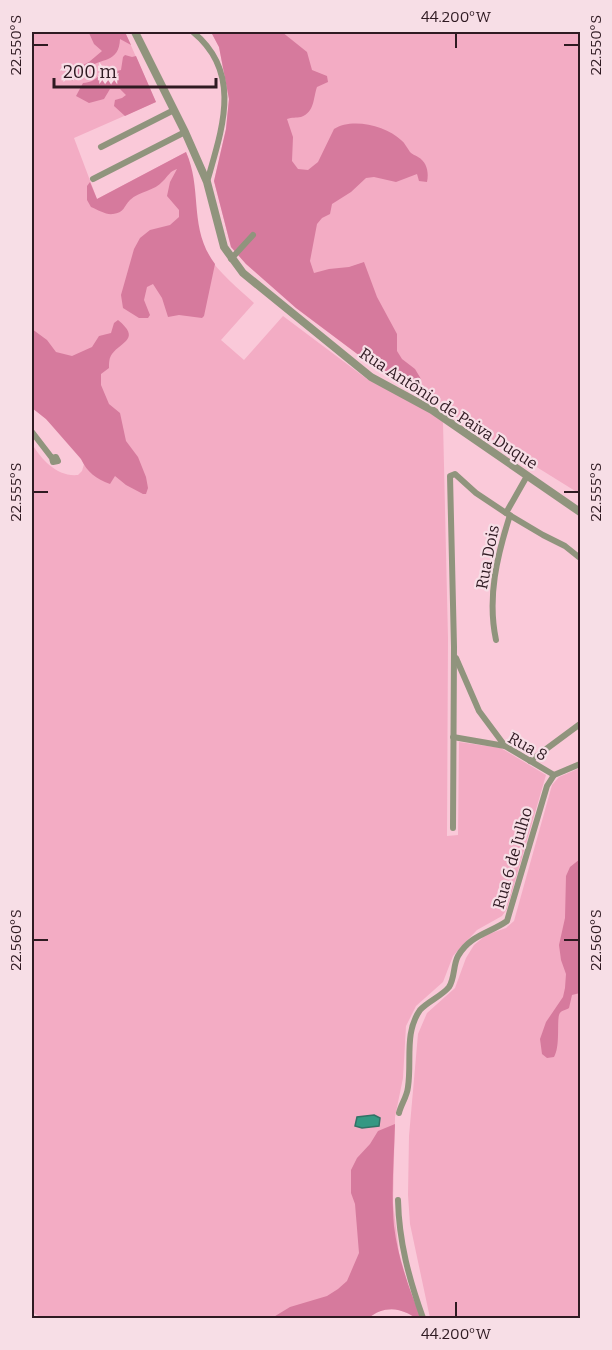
<svg xmlns="http://www.w3.org/2000/svg" width="612" height="1350" viewBox="0 0 612 1350" font-family="Bitter,serif">
<style>
.green{fill:#f3acc4}
.forest{fill:#d67a9d}
.water{fill:#349883;stroke:#327266;stroke-width:1.5}
.lines{fill:none;stroke-linecap:round;stroke-linejoin:round}
.minor{stroke:#90947d;stroke-width:6}
.tertiary{stroke:#90947d;stroke-width:8}
.ticks{fill:none;stroke:#2f1a22;stroke-width:2}
.labels{text-anchor:middle;stroke-width:4.5;stroke-linejoin:round;paint-order:stroke}
.street-label{font-size:16px;fill:#2f1a22;stroke:#f7dee6}
.neatline{fill:none;stroke:#2f1a22;stroke-width:2}
.ticks-label{font-size:15px;text-anchor:middle;fill:#2f1a22}
</style>
<rect width="100%" height="100%" fill="#fac9d9"/>
<g class="green">
<path d="M32,32H125L156,102L74,138L97,199L186,152C198,182 191,216 202,244C212,268 236,286 254,303L221,340L244,360L283,316L367,379L424,408L443,422L448,638L447,836L458,835L459,742L501,748L546,775L507,909L502,916L477,930L460,948L453,956L443,982L416,1006L406,1026L403,1078L395,1117L393,1203L399,1253L409,1288L421,1318C415,1318 413,1316 407,1313C393,1306 380,1309 368,1318H42L32,1312V444C42,460 57,477 78,475L82,471L84,464C75,446 48,419 32,408Z"/>
<path d="M211,32H580V494L368,362L296,308L246,264L231,247L214,181L226,129L229,99L219,47Z"/>
<path d="M580,768V1318H430L410,1224L408,1195L409,1136L418,1034L427,1013L455,988L466,958L474,945L486,935L506,928L514,921L552,785L559,777Z"/>
</g>
<g class="forest">
<path d="M86,32H125L131,45L120,39C119,64 101,57 86,69C81,73 77,78 72,81L70,77L72,74H75L77,68L89,62L102,51L94,44L89,33Z"/>
<path d="M211,32H282L307,52L312,70L327,76L328,82L317,87C313,98 315,112 301,117C296,118 292,117 287,119L293,137L292,161L298,169L308,170L318,162L334,129C352,117 387,126 401,140C405,143 407,148 410,152C413,155 415,155 418,157C427,162 429,172 427,182L419,181L417,174L396,182L374,177L366,178L351,192L332,204L330,214L322,218L317,224L310,261L314,273L329,269L349,267L364,262L377,297L397,334V351L402,359L415,369L421,379V385L414,391L368,362L296,308L246,264L231,247L214,181L226,129L229,99L219,47Z"/>
<path d="M125,55L132,57L136,56L156,102L125,116L114,106L115,100L122,98L126,95L120,89H110L104,99L89,103L76,96L83,83C98,82 96,75 105,72C111,70 115,72 121,70L123,57Z"/>
<path d="M186,152C203,190 188,228 215,264L204,316L202,318L179,315L168,317L162,298L153,284L147,287L144,300L150,315L148,318H139L123,308L121,295L134,249L140,238L150,230L170,225L179,217V210L167,196L170,182L177,169C170,171 168,176 163,181C155,191 139,191 130,200C124,206 124,213 113,214C106,215 98,210 91,207L87,200V186L90,182L97,199Z"/>
<path d="M118,320C141,339 122,341 112,354C109,358 109,363 109,368L101,374V385L109,404L120,413L126,441L138,457L146,477L148,488L146,494H143L126,485L115,476L110,484C96,479 87,472 81,459L46,419L32,408V329L47,340L56,352L72,356L92,347L99,336L111,333L114,323Z"/>
<path d="M580,859V993L572,995L569,1008C566,1010 562,1010 560,1013C556,1017 561,1046 554,1057L547,1058L542,1054L540,1039L546,1022L563,997L565,988L566,974L561,960L559,945L565,918L566,876L570,867Z"/>
<path d="M395,1124C394,1158 391,1192 394,1226C398,1258 409,1289 421,1318C415,1318 413,1316 407,1313C393,1306 380,1309 368,1318H272L290,1307L327,1296L338,1289L347,1281L359,1253L355,1204L351,1193V1170L357,1158L370,1144L378,1131Z"/>
</g>
<path class="water" d="M374,1115L380,1118L379,1126L362,1128L355,1126L357,1117Z"/>
<g class="lines">
<g class="minor">
<path d="M193,32C243,73 222,129 207,182"/>
<path d="M101,147L174,110"/>
<path d="M93,179L185,132"/>
<path d="M231,259L253,235"/>
<path d="M32,432L52,458L53,462L58,461L56,457L52,458"/>
<path d="M506,513L527,476"/>
<path d="M496,640C487,597 497,556 510,515"/>
<path d="M456,658L479,711L505,746"/>
<path d="M453,737L505,746L554,775"/>
<path d="M530,761L580,724"/>
<path d="M453,828L454,647L450,476L455,474L476,493L506,513L543,535L565,546L580,558"/>
<path d="M399,1113C401,1104 407,1097 408,1087C412,1061 404,1033 420,1010C428,1001 442,996 449,987C455,978 453,965 458,956C470,935 490,933 507,921L547,786L554,775L580,764"/>
<path d="M398,1200C399,1242 409,1279 423,1318"/>
</g>
<path class="tertiary" d="M135,32L185,132L207,182L224,247L243,273L371,377L432,410L580,512"/>
</g>
<path class="ticks" d="M456,33V48M33,45H48M564,45H579M33,492H48M564,492H579M33,940H48M564,940H579M456,1302V1317"/>
<g class="labels">
<g class="street-label">
<text transform="translate(449 408) rotate(33)" y="6">Rua Antônio de Paiva Duque</text>
<text transform="translate(487 557) rotate(-79)" y="6">Rua Dois</text>
<text transform="translate(528 746) rotate(29)" y="6">Rua 8</text>
<text transform="translate(512 858) rotate(-74)" y="6">Rua 6 de Julho</text>
</g>
</g>
<rect width="612" height="1350" fill="none" stroke="#f7dee6" stroke-width="66"/>
<path d="M54 78v9h162v-9" fill="none" stroke="#2f1a22" stroke-width="3"/>
<text x="63" y="78" font-size="18" fill="#2f1a22" stroke="#f7dee6" stroke-width="4.5" paint-order="stroke">200 m</text>
<rect x="33" y="33" width="546" height="1284" class="neatline"/>
<g class="ticks-label">
<text x="456" y="22">44.200°W</text>
<text transform="translate(16 45) rotate(-90)" y="5">22.550°S</text>
<text transform="translate(596 45) rotate(-90)" y="5">22.550°S</text>
<text transform="translate(16 492) rotate(-90)" y="5">22.555°S</text>
<text transform="translate(596 492) rotate(-90)" y="5">22.555°S</text>
<text transform="translate(16 940) rotate(-90)" y="5">22.560°S</text>
<text transform="translate(596 940) rotate(-90)" y="5">22.560°S</text>
<text x="456" y="1339">44.200°W</text>
</g>
</svg>
